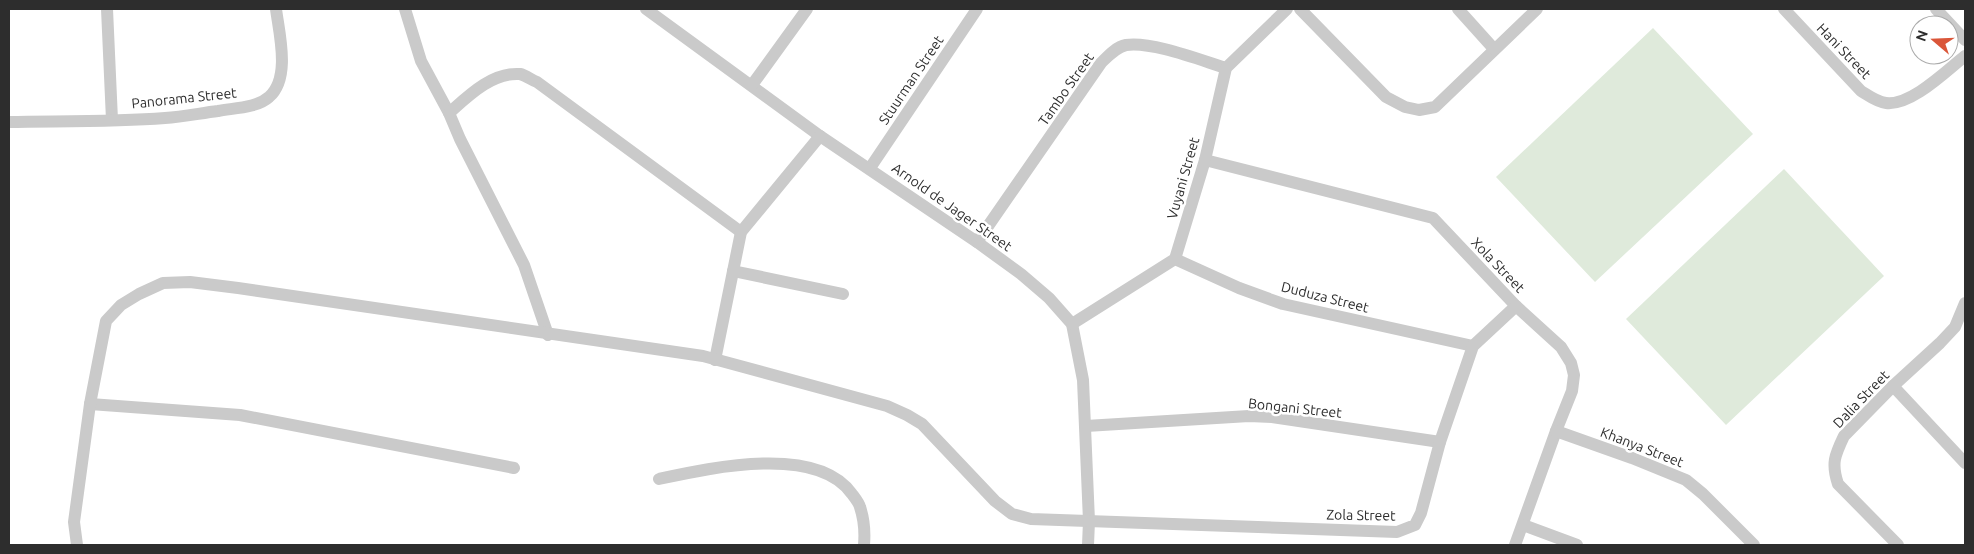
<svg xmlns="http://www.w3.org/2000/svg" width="1974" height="554" viewBox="0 0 1974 554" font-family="Ubuntu,sans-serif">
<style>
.pitch{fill:#dfeadb}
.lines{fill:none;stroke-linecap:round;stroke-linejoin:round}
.minor{stroke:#cacaca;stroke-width:12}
.labels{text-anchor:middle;stroke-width:5;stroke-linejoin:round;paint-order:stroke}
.street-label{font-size:14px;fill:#2d2d2d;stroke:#fff}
</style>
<rect width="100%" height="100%" fill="#fff"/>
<g class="pitch">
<path d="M1653,28L1753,134L1595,282L1496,177Z"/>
<path d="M1784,169L1884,276L1726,425L1626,319Z"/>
</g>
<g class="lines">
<g class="minor">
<path d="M107,9L112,120"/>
<path d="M405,9L421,61L449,113"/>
<path d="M646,9L820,136L977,242L1021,274L1049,298L1072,324L1083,380L1089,521L1088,545"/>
<path d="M1300,9L1386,97L1405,107L1419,110L1435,107L1537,9"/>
<path d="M1458,9L1494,49"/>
<path d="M1784,9L1861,91C1869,96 1877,102 1886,103C1911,106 1946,71 1965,56"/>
<path d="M1936,9L1965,40"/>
<path d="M752,85L807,9"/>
<path d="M9,122C61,121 113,122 165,118C183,117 201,113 218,111C234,108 257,108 269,97C291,78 279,33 276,9"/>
<path d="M1205,160L1433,218L1516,306L1561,347L1571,363L1574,375L1572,391L1556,431L1515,545"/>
<path d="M870,168L977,9"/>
<path d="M977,242L1101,63C1108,56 1116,47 1126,45C1151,41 1200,60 1226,68"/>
<path d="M1175,259L1239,288L1283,304L1473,346"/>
<path d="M733,271L843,294"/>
<path d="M1072,324L1175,259L1205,160L1226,68L1287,9"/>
<path d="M548,335L524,265L460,139L449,113C468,96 492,72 520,74C525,75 532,80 537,82L741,232"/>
<path d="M715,360L741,232L820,136"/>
<path d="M1893,386L1965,463"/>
<path d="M90,404L240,415L514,468"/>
<path d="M1086,426L1249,416L1272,417L1440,442"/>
<path d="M1556,431L1632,458L1686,480L1703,494L1754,545"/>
<path d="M659,479C710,468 817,444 852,494C855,498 859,503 860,507C864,519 865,533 864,545"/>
<path d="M1523,525L1577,545"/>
<path d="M77,545L74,522L90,404L106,321L121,305L139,294L163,283L190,282L238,288L703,356L887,406L907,415L922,424L995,501L1012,514L1031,519L1397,532L1415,525L1421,513L1440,442L1473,346L1516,306"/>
<path d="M1898,545L1838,484C1831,463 1835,455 1844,436L1893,386L1940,343L1955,327L1965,303"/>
</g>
</g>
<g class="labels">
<g class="street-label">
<text transform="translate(1844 51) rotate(46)" y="5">Hani Street</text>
<text transform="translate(911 80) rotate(-56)" y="5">Stuurman Street</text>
<text transform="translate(1066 89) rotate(-55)" y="5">Tambo Street</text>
<text transform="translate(184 98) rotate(-6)" y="5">Panorama Street</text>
<text transform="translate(1183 178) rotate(-74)" y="5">Vuyani Street</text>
<text transform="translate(952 207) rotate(35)" y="5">Arnold de Jager Street</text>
<text transform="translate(1498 265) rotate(46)" y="5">Xola Street</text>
<text transform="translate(1325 297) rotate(14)" y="5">Duduza Street</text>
<text transform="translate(1861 399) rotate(-46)" y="5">Dalia Street</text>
<text transform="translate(1295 408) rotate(6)" y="5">Bongani Street</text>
<text transform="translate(1642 447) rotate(21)" y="5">Khanya Street</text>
<text transform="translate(1361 515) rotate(1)" y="5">Zola Street</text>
</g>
</g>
<rect width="1974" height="554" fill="none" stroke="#2d2d2d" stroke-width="20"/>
<g transform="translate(1934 40) rotate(289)"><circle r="24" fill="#ffffff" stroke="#ababab"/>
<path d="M0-4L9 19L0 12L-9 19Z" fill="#da5639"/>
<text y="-8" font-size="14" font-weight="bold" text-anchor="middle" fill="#2d2d2d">N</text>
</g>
</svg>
